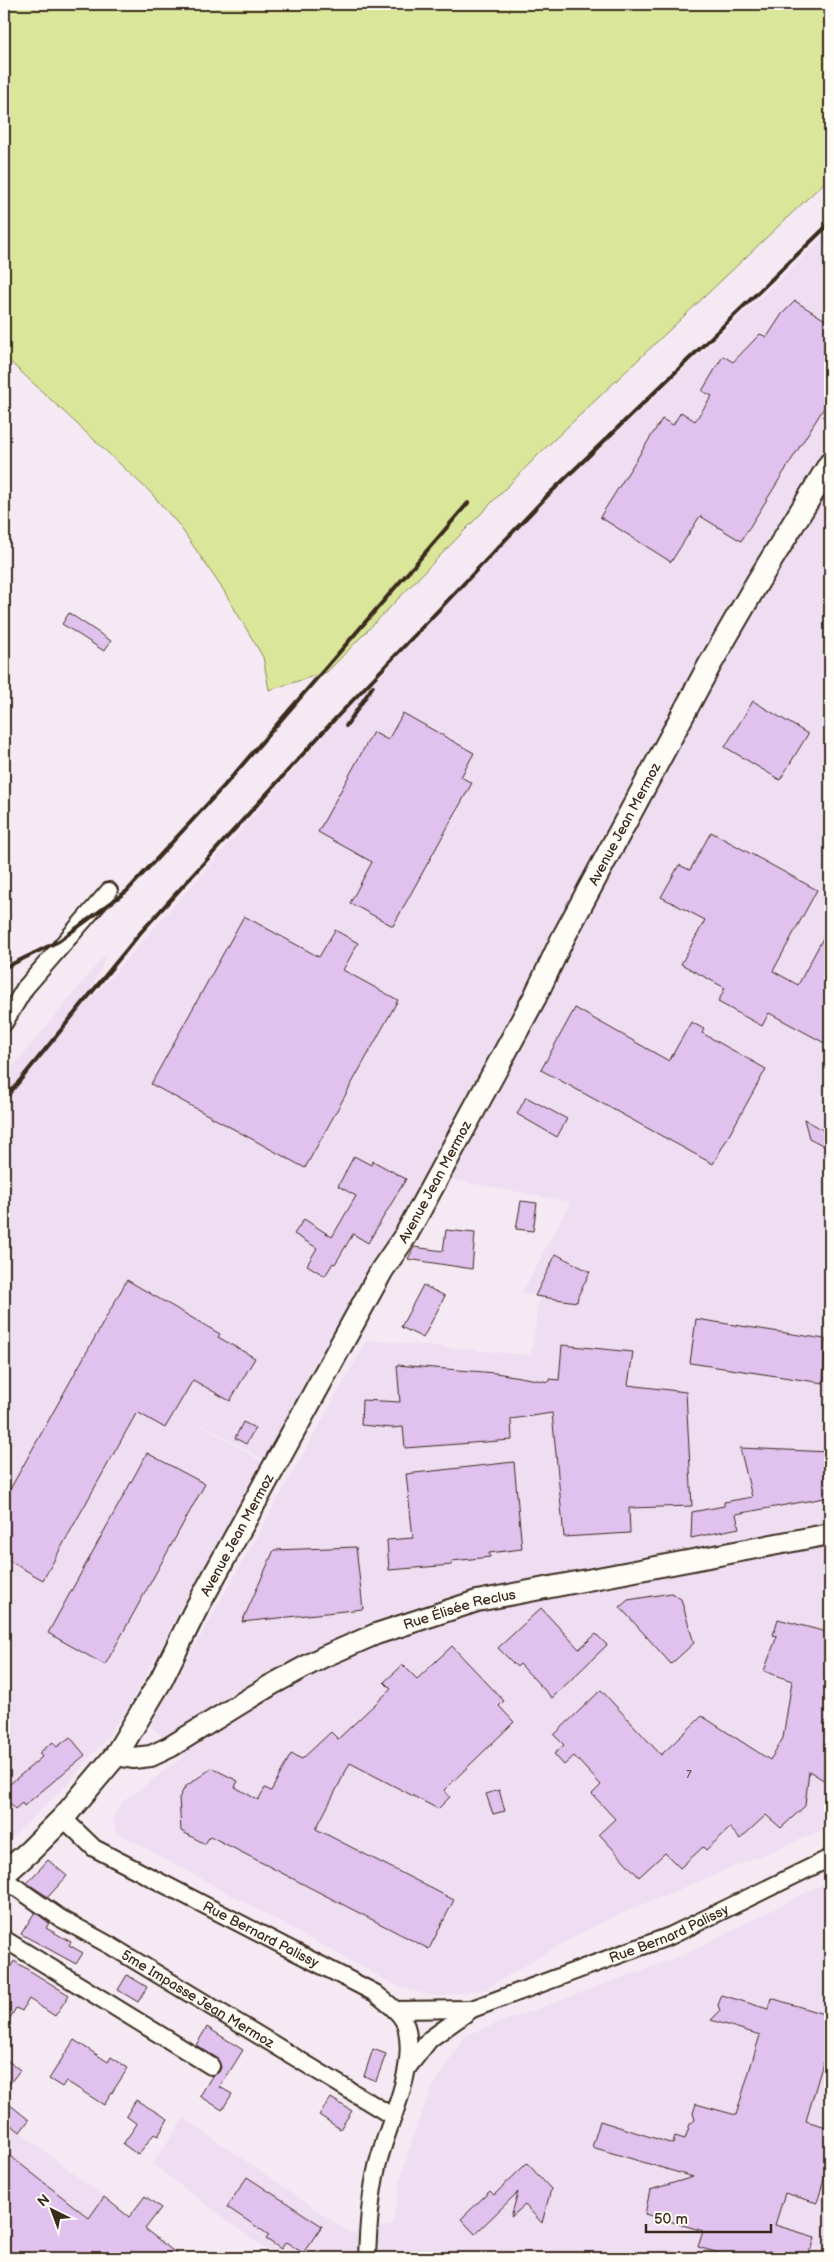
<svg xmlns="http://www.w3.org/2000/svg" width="834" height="2262" viewBox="0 0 834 2262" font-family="'Balsamiq Sans',sans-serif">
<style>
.built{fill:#efdef2}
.green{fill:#dae699;stroke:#8a885c}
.building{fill:#e1c1ed;stroke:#3b2a1e}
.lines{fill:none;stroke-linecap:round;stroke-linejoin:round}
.minor-casing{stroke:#3b2a1e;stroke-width:20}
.tertiary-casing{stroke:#3b2a1e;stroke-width:24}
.secondary-casing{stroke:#3b2a1e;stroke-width:26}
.minor{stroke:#fdfcf7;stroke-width:16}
.tertiary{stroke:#fdfcf7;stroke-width:20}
.secondary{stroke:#fdfcf7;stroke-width:22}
.rail{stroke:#3b2a1e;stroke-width:4}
.labels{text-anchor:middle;stroke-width:4;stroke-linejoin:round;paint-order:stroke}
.number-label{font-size:11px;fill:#645052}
.street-label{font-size:14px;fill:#3b2a1e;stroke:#fdfcf7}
</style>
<rect width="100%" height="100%" fill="#f5eaf4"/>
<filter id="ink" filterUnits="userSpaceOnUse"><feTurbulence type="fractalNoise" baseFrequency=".02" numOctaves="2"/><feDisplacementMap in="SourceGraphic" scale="10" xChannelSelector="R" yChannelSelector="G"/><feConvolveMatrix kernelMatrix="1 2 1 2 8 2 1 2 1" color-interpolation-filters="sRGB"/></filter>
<g filter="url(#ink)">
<g class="built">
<path d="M830,231V1827L608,1919L572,1938L486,1989L436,1997L396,1986L116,1832L112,1818L122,1802L184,1756L150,1726L367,1340L531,1355L539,1296L522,1293L570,1202L438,1177L277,1467L176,1410L263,1462L131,1702L105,1740L67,1785L4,1845V1077L109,950L83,1008L336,722L548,498Z"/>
<path d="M830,1880V2258H277L152,2164L184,2118L350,2233L392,2225L402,2173L417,2124L433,2087L465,2035L686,1954Z"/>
<path d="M4,2119L182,2258L4,2257Z"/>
</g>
<path class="green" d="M4,4H830V177L537,456L327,672L269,690L263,657L224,591L179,525L150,492L4,356Z"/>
<g class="building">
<path d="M795,301L830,323V398L741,541L700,516L671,562L600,517L662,419L673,425L681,412L695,421L712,396L702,391L723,356L733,362L760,334L767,337L782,314Z"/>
<path d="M69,613L111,641L104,651L62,624Z"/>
<path d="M753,701L808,734L780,780L725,747Z"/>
<path d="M403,713L474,753L461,777L472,783L393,926L350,903L372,862L318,832L373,732L388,740Z"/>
<path d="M711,832L817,890L773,971L798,985L830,925V1046L769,1013L762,1026L718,1002L725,988L681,964L705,920L661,897L679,865L690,870Z"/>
<path d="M244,916L319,957L335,930L358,943L343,970L398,1000L305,1168L151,1084Z"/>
<path d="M575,1008L669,1061L691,1022L704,1029L702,1033L766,1069L713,1164L541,1070Z"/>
<path d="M526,1097L567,1119L557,1137L517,1114Z"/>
<path d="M804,1119L830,1134V1149L809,1138Z"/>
<path d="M354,1156L371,1165L373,1161L406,1179L368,1243L353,1234L335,1264L333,1263L325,1276L307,1265L317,1248L294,1234L304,1219L332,1237L356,1196L338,1186Z"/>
<path d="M521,1201L537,1203L533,1231L516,1229Z"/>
<path d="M446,1230L475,1233L472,1269L408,1259L414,1247L443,1251Z"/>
<path d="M556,1254L590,1272L578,1296L577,1302L535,1296Z"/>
<path d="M127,1280L220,1334L218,1337L255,1358L230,1401L193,1380L165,1428L137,1412L43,1580L4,1558V1500Z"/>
<path d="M423,1285L445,1296L423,1338L401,1327Z"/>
<path d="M696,1319L825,1339L823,1383L690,1363Z"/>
<path d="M562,1345L633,1352L628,1385L686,1392L692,1506L629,1508L630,1533L564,1537L552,1413L511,1419L512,1440L405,1448L403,1427L392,1428L361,1425L362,1400L400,1402L397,1365L496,1373L549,1382V1379L559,1380Z"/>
<path d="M243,1422L255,1428L246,1444L235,1438Z"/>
<path d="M740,1448L830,1452V1497L736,1514L739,1528L691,1538L692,1512L724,1506V1502L752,1497Z"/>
<path d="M147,1453L205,1484L105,1665L48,1633Z"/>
<path d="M514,1462L522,1549L489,1553L490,1557L452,1561V1565L389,1570L387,1540L413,1538L406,1474Z"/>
<path d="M356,1547L363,1609L242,1622L274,1550Z"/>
<path d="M671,1593L681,1599L694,1643L671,1664L620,1607L628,1600Z"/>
<path d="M541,1608L579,1649L596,1634L607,1645L552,1698L520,1664L517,1667L498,1648Z"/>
<path d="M778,1619L830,1633V1784L809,1771L805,1806L781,1828L766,1815L740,1839L730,1828L706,1850L703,1847L680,1868L665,1853L639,1877L599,1834L615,1819L592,1794L601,1785L574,1756L564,1765L554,1754L564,1745L554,1735L601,1690L661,1755L702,1716L770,1760L783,1738L792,1681L764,1671L777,1636L773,1635Z"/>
<path d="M452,1646L504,1701L499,1706L514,1722L444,1790L450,1797L438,1809L350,1763L316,1829L454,1900L429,1949L210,1836L205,1844L181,1831L179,1798L185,1787L212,1768L238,1781L235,1787L258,1800L265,1788L271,1791L291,1754L302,1759L331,1732L338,1739L391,1689L384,1682L403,1665L417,1679Z"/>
<path d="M70,1737L85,1755L24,1806L22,1803L15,1809L10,1803L4,1808V1789L42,1757L39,1753L53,1742L57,1747Z"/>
<path d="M499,1790L505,1811L493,1814L486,1794Z"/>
<path d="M48,1860L67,1876L48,1897L27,1883Z"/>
<path d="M35,1912L49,1923L46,1928L71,1942L69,1945L83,1953L76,1964L21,1934Z"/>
<path d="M14,1961L69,1995L55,2016L29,1999L22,2011L16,2008L4,2028V1979Z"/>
<path d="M127,1975L147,1987L138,2002L118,1990Z"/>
<path d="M722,1995L768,2009L771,1998L830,2016V2039L806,2121L830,2128V2159L817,2203L785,2193L775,2225L815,2237L812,2248L808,2252L809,2258H793L768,2251L766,2258H736L698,2247L703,2231L645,2214L650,2190L693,2177L592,2147L600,2121L673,2144L675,2136L685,2139L690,2124L695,2120L693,2113L696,2104L736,2115L760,2035L711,2020L720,2011L718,2005Z"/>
<path d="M207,2027L243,2050L220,2087L232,2094L222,2110L200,2096L212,2076L219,2072L221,2067L217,2058L196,2045Z"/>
<path d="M74,2040L108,2062L111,2057L128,2068L104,2105L66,2081L62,2087L49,2079Z"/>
<path d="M373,2049L386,2054L376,2081L364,2076Z"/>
<path d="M4,2058L20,2070L4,2091Z"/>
<path d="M331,2098L352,2111L340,2129L319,2115Z"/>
<path d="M4,2100L29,2120L20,2132L4,2119Z"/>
<path d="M136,2100L168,2119L158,2136L154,2134L138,2155L123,2144L137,2124L126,2116Z"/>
<path d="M4,2151L89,2218L104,2197L129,2217L145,2196L161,2208L145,2229L182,2258H4Z"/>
<path d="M527,2163L551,2189L542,2223L525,2205L511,2217L518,2192L475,2234L461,2219L490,2191L494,2195Z"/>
<path d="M247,2177L322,2226L303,2253L286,2242L281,2249L266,2239L269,2235L227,2207Z"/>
</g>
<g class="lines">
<g class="minor-casing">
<g id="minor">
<path d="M4,1023L25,988L109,891"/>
<path id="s1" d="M63,1818L94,1848L375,1993C387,2003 404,2014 407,2030C416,2075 387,2123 377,2167C370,2197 368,2228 367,2258"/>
<path id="s2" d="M4,1879L60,1918L111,1946L392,2116"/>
<path d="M4,1939L211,2066"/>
<path d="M395,2010L472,2009"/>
<path id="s3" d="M408,2067L430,2039L472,2009L670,1936L830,1858"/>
</g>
</g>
<g class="tertiary-casing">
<g id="tertiary">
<path id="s4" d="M116,1755L133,1758L151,1756L170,1747L271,1685L323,1657L376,1634L477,1601L830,1534"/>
</g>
</g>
<g class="secondary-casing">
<g id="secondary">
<path id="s5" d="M4,1874L30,1851L63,1818L116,1755L161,1680L195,1611L382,1270L406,1235L535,997L562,940L709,666L757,583L830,464"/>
</g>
</g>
<use href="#minor" class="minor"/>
<use href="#tertiary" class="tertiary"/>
<use href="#secondary" class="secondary"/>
<g class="rail">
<path d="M346,726L373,686"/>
<path d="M4,968L59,941L127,891L224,786L468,503"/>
<path d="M4,1100L141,932L334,720L547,496L830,223"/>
</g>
</g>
</g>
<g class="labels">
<g class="number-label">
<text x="689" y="1778">7</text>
</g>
<g class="street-label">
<text dy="5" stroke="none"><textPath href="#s5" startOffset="1225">Avenue Jean Mermoz</textPath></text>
<text dy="5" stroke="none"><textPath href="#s5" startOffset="820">Avenue Jean Mermoz</textPath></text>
<text dy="5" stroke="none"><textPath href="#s5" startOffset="415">Avenue Jean Mermoz</textPath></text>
<text dy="5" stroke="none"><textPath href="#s4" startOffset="379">Rue Élisée Reclus</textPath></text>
<text dy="5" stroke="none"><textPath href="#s3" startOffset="298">Rue Bernard Palissy</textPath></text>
<text dy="5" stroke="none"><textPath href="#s1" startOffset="231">Rue Bernard Palissy</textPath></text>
<text dy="5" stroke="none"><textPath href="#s2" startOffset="228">5me Impasse Jean Mermoz</textPath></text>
</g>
</g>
<rect width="834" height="2262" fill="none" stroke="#fdfcf7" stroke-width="20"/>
<rect x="10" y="10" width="814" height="2242" fill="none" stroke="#3b2a1e" stroke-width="2" filter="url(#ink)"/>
<g transform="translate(52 2210) rotate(318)" stroke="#fdfcf7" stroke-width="4" paint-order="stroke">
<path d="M0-4L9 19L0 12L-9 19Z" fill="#3b2a1e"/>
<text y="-8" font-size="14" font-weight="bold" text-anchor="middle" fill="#3b2a1e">N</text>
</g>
<path d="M646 2224v8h125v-8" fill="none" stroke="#3b2a1e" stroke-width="2.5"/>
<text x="654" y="2224" font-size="15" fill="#3b2a1e" stroke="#fdfcf7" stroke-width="4" paint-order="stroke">50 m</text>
</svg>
